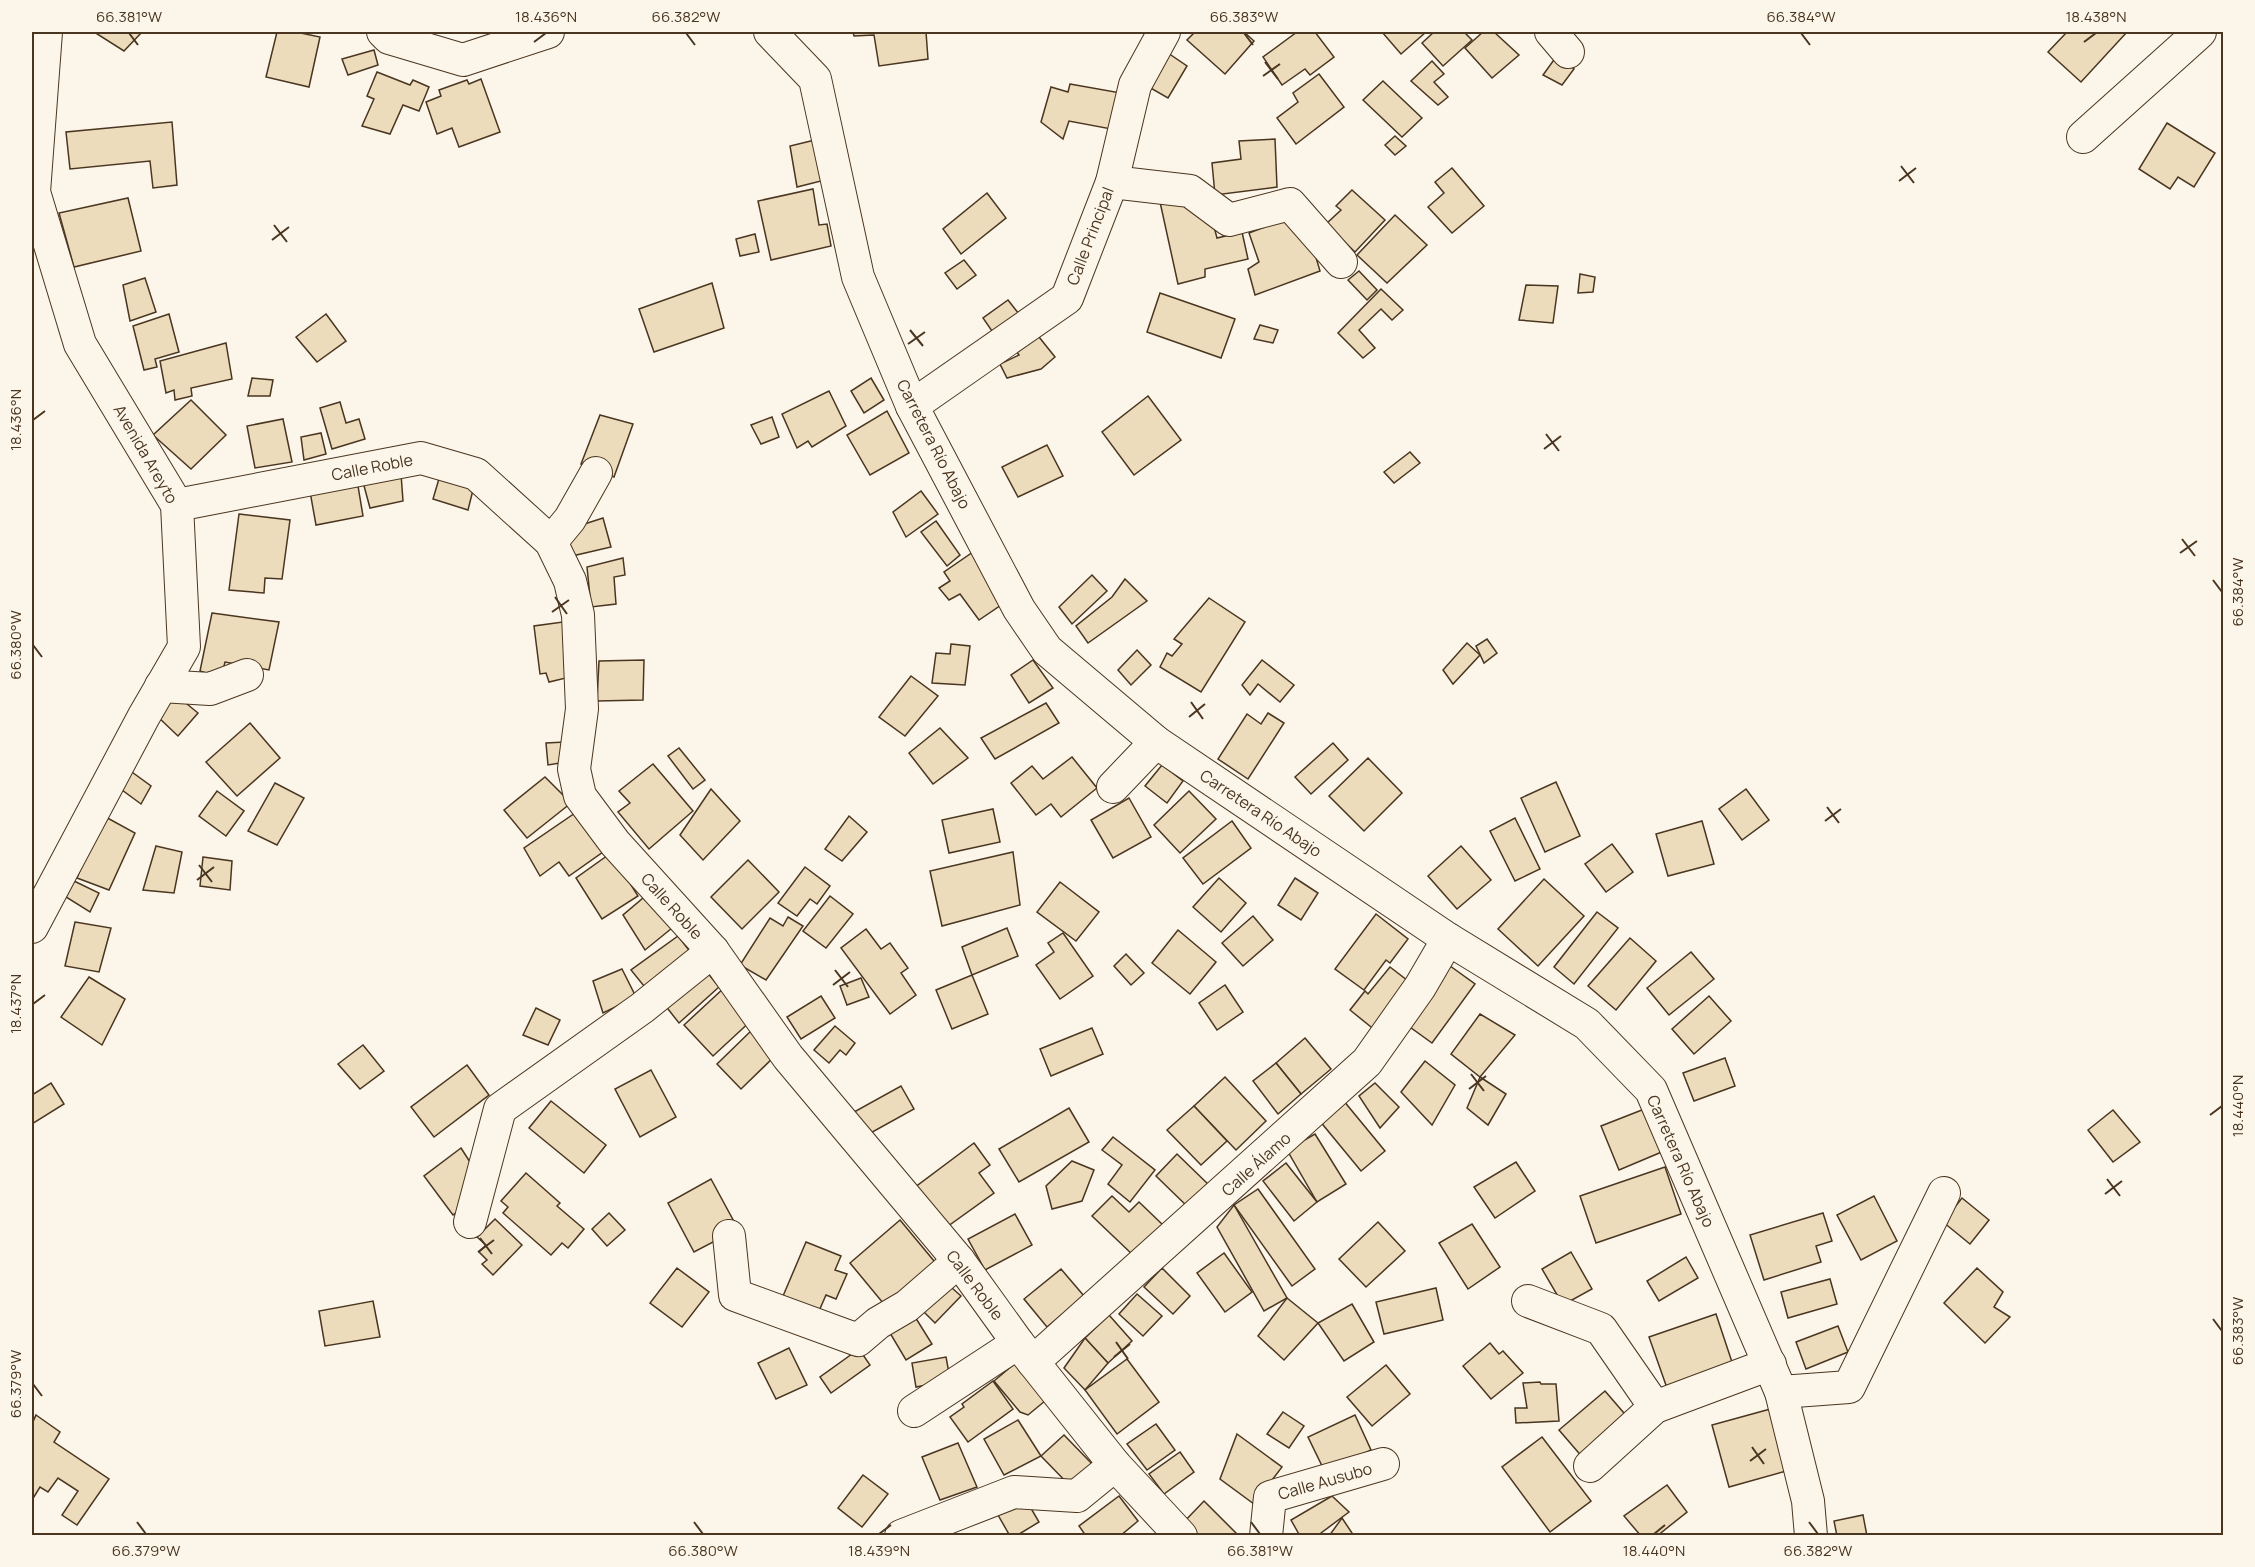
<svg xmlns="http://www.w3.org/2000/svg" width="2255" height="1567" viewBox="0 0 2255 1567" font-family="Manrope,sans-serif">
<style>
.building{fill:#ecdcbc;stroke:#4a3520;stroke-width:1.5}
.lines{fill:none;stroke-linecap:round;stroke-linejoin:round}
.minor-casing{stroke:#4a3520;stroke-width:34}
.minor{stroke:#fbf6e9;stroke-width:32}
.ticks{fill:none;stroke:#4a3520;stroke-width:2}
.labels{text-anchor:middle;stroke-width:4.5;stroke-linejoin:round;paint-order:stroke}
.street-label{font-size:16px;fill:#4a3520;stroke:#fbf6e9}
.neatline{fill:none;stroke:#4a3520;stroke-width:2}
.ticks-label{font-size:15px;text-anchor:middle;fill:#4a3520}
</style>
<rect width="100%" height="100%" fill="#fbf6e9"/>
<g class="building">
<path d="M94,32H142L124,51Z"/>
<path d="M277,32H296L320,37L309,87L266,77Z"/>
<path d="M853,32H926L928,59L879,66L874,35L854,36Z"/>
<path d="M1195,32H1244L1254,41L1225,74L1187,40Z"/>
<path d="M1297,32H1315L1334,57L1310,75L1305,69L1282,85L1263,57Z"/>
<path d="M1382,32H1426L1401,54Z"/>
<path d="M1434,32H1464L1472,40L1443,66L1422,43Z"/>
<path d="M1483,32H1494L1519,55L1492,78L1465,48Z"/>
<path d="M2067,32H2127L2081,82L2048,52Z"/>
<path d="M374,50L378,65L348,75L342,59Z"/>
<path d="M1165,51L1187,66L1168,98L1147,86Z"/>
<path d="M1556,57L1574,69L1562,85L1543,75Z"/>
<path d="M1432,61L1444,74L1434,82L1448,97L1438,105L1411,81Z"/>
<path d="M377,72L410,85L413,80L429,87L419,111L403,105L390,134L362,126L374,99L367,96Z"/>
<path d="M1319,74L1344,107L1296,144L1277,118L1298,102L1293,93Z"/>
<path d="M481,79L500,132L459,147L452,128L437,134L426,102L441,96L439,90L467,80L469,84Z"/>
<path d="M1383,81L1422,118L1402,137L1363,100Z"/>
<path d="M1070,84L1121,93L1111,129L1069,121L1063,139L1041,122L1051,87L1068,92Z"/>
<path d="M172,122L177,185L153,188L150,161L70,169L66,132Z"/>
<path d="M2167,123L2215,153L2194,187L2178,177L2170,189L2139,169Z"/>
<path d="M1395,136L1406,146L1395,155L1385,145Z"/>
<path d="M1275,139L1277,187L1215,195L1212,163L1241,159L1239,141Z"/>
<path d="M815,140L821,181L797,187L790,146Z"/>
<path d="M1452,168L1484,206L1452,233L1428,207L1444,193L1435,182Z"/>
<path d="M813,189L819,225L827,224L831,246L771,260L758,201Z"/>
<path d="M1352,190L1385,220L1355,252L1326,224L1341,210L1336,206Z"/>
<path d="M987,193L1006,218L961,254L943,229Z"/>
<path d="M128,198L141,251L74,267L59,213Z"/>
<path d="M1160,202H1192L1211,215L1217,238L1242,232L1248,259L1205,269V277L1178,284Z"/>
<path d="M1395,215L1427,245L1387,283L1357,255Z"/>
<path d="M1288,218L1307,227L1320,271L1255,295L1248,269L1259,262L1249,233Z"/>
<path d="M755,234L759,252L740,256L736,239Z"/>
<path d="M964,260L976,275L957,289L945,273Z"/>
<path d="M1359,271L1377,290L1367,300L1348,280Z"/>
<path d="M1580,274L1595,277L1593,292L1578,293Z"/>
<path d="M145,278L156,312L130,321L123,285Z"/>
<path d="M712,283L724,328L654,352L639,309Z"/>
<path d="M1526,285L1558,286L1553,323L1519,320Z"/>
<path d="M1381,289L1403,310L1392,320L1381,309L1359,330L1375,348L1363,358L1338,333Z"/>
<path d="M1160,293L1235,319L1221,358L1147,332Z"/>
<path d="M1008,300L1019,314L994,334L983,318Z"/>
<path d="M169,314L179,352L155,359L157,367L144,370L133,326Z"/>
<path d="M326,314L346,341L317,362L296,337Z"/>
<path d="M1260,325L1278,330L1273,343L1254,339Z"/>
<path d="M1035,332L1055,357L1041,369L1007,378L1000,364L1019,355L1014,348Z"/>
<path d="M226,343L232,379L191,388L192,396L175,400L174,390L166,393L160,361Z"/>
<path d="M252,378L273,380L270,396H248Z"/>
<path d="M871,378L884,400L864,413L851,391Z"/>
<path d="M829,391L846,426L812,447L808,441L797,448L782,414Z"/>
<path d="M1148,396L1181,440L1134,475L1102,432Z"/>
<path d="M191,400L226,435L191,469L153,435Z"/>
<path d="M340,402L346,423L359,419L365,439L332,449L320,408Z"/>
<path d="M887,411L909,453L870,475L847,435Z"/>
<path d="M600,415L633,424L614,477L581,464Z"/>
<path d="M772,417L779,437L761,444L751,425Z"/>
<path d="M283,419L292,462L255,468L247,426Z"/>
<path d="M321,433L326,454L304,460L301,437Z"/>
<path d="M1047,445L1063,476L1018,497L1002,467Z"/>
<path d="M1410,452L1420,463L1394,483L1384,472Z"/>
<path d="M441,472L475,482L468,510L433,499Z"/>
<path d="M401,474L403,501L370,508L363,482Z"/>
<path d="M357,480L363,516L316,525L309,486Z"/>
<path d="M921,491L938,514L906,537L893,512Z"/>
<path d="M239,514L290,520L282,579L265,578L264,593L229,590Z"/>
<path d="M603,518L611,547L572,556L566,530Z"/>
<path d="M936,521L960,555L947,566L921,532Z"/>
<path d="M973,552L1004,603L979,620L960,594L949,600L939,588L950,581L944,572Z"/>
<path d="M623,558L625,575L614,577L616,604L591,607L587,567Z"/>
<path d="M1092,575L1107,591L1072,624L1059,607Z"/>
<path d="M1125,579L1147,601L1088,643L1076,626L1112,597Z"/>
<path d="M1209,598L1245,622L1201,692L1160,667L1167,653L1172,656L1182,644L1174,639Z"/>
<path d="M212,613L279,622L269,670L225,662L221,678L200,671Z"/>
<path d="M570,621L566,678L549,682L546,673L540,674L534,626Z"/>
<path d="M1487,639L1497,653L1484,663L1476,646Z"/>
<path d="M1467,643L1480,655L1453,684L1443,670Z"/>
<path d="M951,644L970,646L965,685L932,683L936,653L950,654Z"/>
<path d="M1137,650L1151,665L1131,685L1118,670Z"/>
<path d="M644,660L643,700L597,701L599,661Z"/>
<path d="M1033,660L1053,688L1029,703L1011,675Z"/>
<path d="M1262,660L1294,685L1280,702L1258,684L1250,695L1242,685Z"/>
<path d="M911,676L938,696L905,736L879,717Z"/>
<path d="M176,695L198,713L178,736L158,717Z"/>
<path d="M1046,703L1059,723L995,759L981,738Z"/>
<path d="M1268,713L1284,723L1248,779L1218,759L1247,714L1261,724Z"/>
<path d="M250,723L280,758L237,796L206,762Z"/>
<path d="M940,728L968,758L933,784L909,753Z"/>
<path d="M565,742L566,762L548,765L546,743Z"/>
<path d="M1333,743L1348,760L1311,794L1295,777Z"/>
<path d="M679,748L705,780L693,789L668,756Z"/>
<path d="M1072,757L1097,788L1061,817L1051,804L1036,815L1011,783L1032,766L1043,779Z"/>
<path d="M1368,758L1402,793L1364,831L1329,796Z"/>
<path d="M653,764L693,811L649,849L618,812L630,803L619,791Z"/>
<path d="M1162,765L1183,781L1167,803L1145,786Z"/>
<path d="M125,767L151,786L141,804L114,784Z"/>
<path d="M545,777L571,803L527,838L504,810Z"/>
<path d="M1556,782L1580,836L1545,852L1521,798Z"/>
<path d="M275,783L304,798L277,845L248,831Z"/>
<path d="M711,789L740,821L703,860L680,835Z"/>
<path d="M1746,789L1769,820L1742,840L1719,809Z"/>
<path d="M217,791L244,811L226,836L199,816Z"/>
<path d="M1189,791L1216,819L1180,853L1154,825Z"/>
<path d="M1129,798L1151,837L1113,858L1091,820Z"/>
<path d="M581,809L610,847L569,876L559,862L540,876L524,848Z"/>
<path d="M993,809L1000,842L949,853L942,820Z"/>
<path d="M102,815L135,833L109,890L77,878Z"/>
<path d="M849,816L867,832L842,861L825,849Z"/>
<path d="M1515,818L1540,869L1515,881L1490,831Z"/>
<path d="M1232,821L1251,848L1203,884L1183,858Z"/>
<path d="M1702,821L1714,864L1668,876L1656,834Z"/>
<path d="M1612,844L1633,872L1606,892L1585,864Z"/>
<path d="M156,846L182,852L174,893L143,890Z"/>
<path d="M1461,846L1491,880L1457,909L1428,876Z"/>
<path d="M1013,852L1020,905L942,926L930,871Z"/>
<path d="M611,853L638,896L602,919L576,878Z"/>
<path d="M203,857L232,861L230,890L200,886Z"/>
<path d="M748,860L779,892L742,929L711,897Z"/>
<path d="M805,867L830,886L817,904L810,899L797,916L778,903Z"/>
<path d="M1219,878L1246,903L1221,932L1193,907Z"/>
<path d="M1295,878L1318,893L1301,920L1278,905Z"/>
<path d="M1544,879L1584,916L1538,966L1498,929Z"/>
<path d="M74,881L99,893L90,912L66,897Z"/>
<path d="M1060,882L1099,912L1076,941L1037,912Z"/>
<path d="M649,893L677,924L645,950L623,915Z"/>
<path d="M830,896L853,914L826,948L803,931Z"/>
<path d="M1597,912L1618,928L1574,984L1554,967Z"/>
<path d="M1376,914L1408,939L1390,963L1386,960L1364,990L1335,969Z"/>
<path d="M1253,916L1273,940L1243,966L1222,943Z"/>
<path d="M788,917L803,926L766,980L740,965L770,918L783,926Z"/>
<path d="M75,922L111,928L99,972L65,966Z"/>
<path d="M1007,928L1018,956L972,975L962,947Z"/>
<path d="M866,929L881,949L890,943L908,968L901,973L916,995L890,1014L841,948Z"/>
<path d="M1178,930L1216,962L1190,994L1152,963Z"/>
<path d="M1063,933L1093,976L1060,999L1036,965L1054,952L1048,943Z"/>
<path d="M678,936L695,958L652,996L631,970Z"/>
<path d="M1630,938L1656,961L1616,1010L1588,986Z"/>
<path d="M1691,952L1714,979L1669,1015L1647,988Z"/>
<path d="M1126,954L1144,973L1131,985L1114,966Z"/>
<path d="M1446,963L1475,984L1432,1043L1403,1022Z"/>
<path d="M702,966L719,987L679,1023L661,1000Z"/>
<path d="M1390,967L1412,984L1376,1031L1350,1010L1365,991L1368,994Z"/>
<path d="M622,969L636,997L603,1013L593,981Z"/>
<path d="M972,975L988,1014L952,1029L936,990Z"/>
<path d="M89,977L125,999L102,1045L61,1017Z"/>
<path d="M861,978L869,997L847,1005L840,986Z"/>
<path d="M1225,985L1243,1012L1217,1030L1199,1003Z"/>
<path d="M725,987L754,1018L713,1056L684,1025Z"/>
<path d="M821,996L835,1018L801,1039L787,1017Z"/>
<path d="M1709,996L1731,1021L1694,1054L1672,1029Z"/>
<path d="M536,1008L560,1020L548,1045L523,1035Z"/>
<path d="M1480,1014L1515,1035L1480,1077L1451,1054Z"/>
<path d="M835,1026L855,1043L846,1055L840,1050L829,1063L814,1050Z"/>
<path d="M1092,1028L1103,1054L1051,1076L1040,1049Z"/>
<path d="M753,1029L777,1054L741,1089L717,1064Z"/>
<path d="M1305,1038L1331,1069L1301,1094L1276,1063Z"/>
<path d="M363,1045L384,1071L360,1089L338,1064Z"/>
<path d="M1725,1058L1735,1086L1694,1101L1683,1073Z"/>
<path d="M1425,1061L1455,1085L1432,1125L1401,1092Z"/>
<path d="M1276,1063L1301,1094L1278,1114L1253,1081Z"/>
<path d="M467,1065L489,1095L434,1137L411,1107Z"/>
<path d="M651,1070L676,1117L640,1137L615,1089Z"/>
<path d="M1225,1077L1266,1121L1236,1150L1194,1106Z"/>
<path d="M1480,1077L1506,1094L1488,1125L1467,1108Z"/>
<path d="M51,1083L64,1104L32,1124V1095Z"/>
<path d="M1375,1083L1399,1107L1380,1128L1359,1096Z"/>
<path d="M901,1086L914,1109L867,1135L854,1112Z"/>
<path d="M1343,1100L1385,1151L1361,1171L1319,1120Z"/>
<path d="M551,1101L606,1145L584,1173L529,1128Z"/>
<path d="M1194,1106L1227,1141L1201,1165L1167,1130Z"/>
<path d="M1069,1108L1089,1142L1019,1182L999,1149Z"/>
<path d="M1647,1108L1664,1151L1619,1170L1601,1126Z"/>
<path d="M2113,1110L2140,1142L2113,1162L2088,1130Z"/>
<path d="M1315,1134L1346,1184L1317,1202L1287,1150Z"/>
<path d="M1113,1137L1155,1170L1130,1202L1108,1184L1122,1165L1102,1150Z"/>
<path d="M974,1143L990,1165L979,1173L994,1193L944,1229L914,1188Z"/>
<path d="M461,1148L477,1173L470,1204L453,1215L424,1176Z"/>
<path d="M1177,1154L1211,1187L1190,1209L1156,1176Z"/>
<path d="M1072,1161L1094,1170L1082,1201L1052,1209L1046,1186Z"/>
<path d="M1516,1162L1535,1191L1495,1218L1474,1187Z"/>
<path d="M1286,1163L1317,1202L1294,1221L1263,1181Z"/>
<path d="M1665,1167L1681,1214L1596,1243L1580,1196Z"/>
<path d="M526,1173L560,1203L557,1206L584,1229L568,1248L562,1243L551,1255L503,1213L508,1207L501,1201Z"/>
<path d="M711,1179L738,1229L694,1252L668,1203Z"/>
<path d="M1258,1189L1315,1269L1292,1286L1234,1205Z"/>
<path d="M1112,1196L1129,1212L1139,1202L1163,1225L1134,1256L1092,1216Z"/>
<path d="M1874,1196L1897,1241L1861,1260L1837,1215Z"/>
<path d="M1962,1198L1989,1220L1970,1244L1943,1222Z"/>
<path d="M1234,1205L1287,1298L1264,1311L1217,1227Z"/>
<path d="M609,1213L625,1230L607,1246L592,1229Z"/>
<path d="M1823,1213L1832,1241L1816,1246L1821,1262L1764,1280L1750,1235Z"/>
<path d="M1015,1214L1032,1245L985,1270L968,1239Z"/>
<path d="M495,1219L522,1245L493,1275L482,1264L487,1260L479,1252L486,1245L477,1237Z"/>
<path d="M900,1220L939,1267L888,1309L850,1263Z"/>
<path d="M1378,1222L1405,1251L1366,1287L1339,1259Z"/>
<path d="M1472,1224L1500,1267L1468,1289L1439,1243Z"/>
<path d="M806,1242L841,1256L835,1270L847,1274L836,1299L826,1295L819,1311L783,1296Z"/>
<path d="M1571,1252L1592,1289L1563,1305L1542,1269Z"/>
<path d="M1224,1253L1252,1292L1225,1312L1197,1273Z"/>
<path d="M1686,1257L1698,1278L1659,1301L1647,1281Z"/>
<path d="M677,1268L709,1292L682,1327L650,1303Z"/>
<path d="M1162,1268L1190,1296L1173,1314L1144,1287Z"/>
<path d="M1977,1268L2003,1292L1994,1307L2010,1317L1985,1343L1944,1303Z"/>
<path d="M1061,1269L1084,1296L1047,1327L1024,1299Z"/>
<path d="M1830,1279L1837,1304L1788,1318L1781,1292Z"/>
<path d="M943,1280L961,1296L935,1323L918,1306Z"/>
<path d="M1436,1288L1443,1320L1384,1334L1376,1302Z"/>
<path d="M1137,1294L1162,1316L1143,1336L1119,1314Z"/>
<path d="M1287,1298L1318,1323L1284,1360L1258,1336Z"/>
<path d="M373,1301L380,1337L325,1346L319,1311Z"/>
<path d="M1352,1304L1374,1342L1344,1361L1318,1323Z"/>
<path d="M912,1312L932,1344L906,1360L887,1328Z"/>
<path d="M1716,1314L1733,1365L1667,1388L1649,1337Z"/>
<path d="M1109,1315L1132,1341L1108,1363L1085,1338Z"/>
<path d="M1838,1326L1848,1352L1806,1369L1796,1342Z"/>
<path d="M1085,1338L1108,1363L1085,1390L1064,1368Z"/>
<path d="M1490,1343L1499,1354L1503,1351L1523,1373L1491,1399L1463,1366Z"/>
<path d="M789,1348L807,1385L776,1399L758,1363Z"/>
<path d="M859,1349L870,1365L831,1393L820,1377Z"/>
<path d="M946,1357L951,1384L942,1382L916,1387L912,1363Z"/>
<path d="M1020,1359L1051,1396L1028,1415L1020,1412L994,1381Z"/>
<path d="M1127,1359L1159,1402L1117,1434L1085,1390Z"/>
<path d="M1386,1365L1410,1394L1372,1426L1347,1397Z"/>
<path d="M993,1381L1013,1409L968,1442L950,1417L964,1407L962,1404Z"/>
<path d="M1540,1382L1541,1384H1556L1559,1421L1516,1423L1515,1408H1527L1523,1383Z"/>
<path d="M1605,1391L1636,1427L1590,1466L1559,1430Z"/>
<path d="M1774,1408L1790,1470L1729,1487L1712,1425Z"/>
<path d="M1283,1412L1304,1426L1289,1448L1267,1434Z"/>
<path d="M36,1415L60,1432L54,1442L109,1479L77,1525L62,1515L78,1491L58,1478L48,1492L40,1487L32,1500V1424Z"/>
<path d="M1355,1415L1371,1450L1325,1472L1308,1437Z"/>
<path d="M1018,1420L1041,1456L1004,1475L984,1439Z"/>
<path d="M1156,1424L1175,1450L1147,1470L1127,1444Z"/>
<path d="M1237,1434L1282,1467L1254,1504L1220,1479Z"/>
<path d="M1064,1435L1097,1469L1074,1490L1041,1456Z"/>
<path d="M1542,1437L1591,1501L1550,1532L1502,1467Z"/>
<path d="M958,1443L977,1487L940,1500L922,1457Z"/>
<path d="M1180,1452L1194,1472L1164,1494L1149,1474Z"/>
<path d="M863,1475L888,1494L862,1527L838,1508Z"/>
<path d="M1667,1485L1687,1512L1657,1536H1641L1624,1516Z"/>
<path d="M1119,1496L1138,1521L1120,1536H1086L1079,1526Z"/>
<path d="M1332,1496L1349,1512L1317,1536H1300L1291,1520Z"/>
<path d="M1025,1498L1039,1522L1016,1536H1010L998,1515Z"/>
<path d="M1204,1501L1239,1536H1194L1182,1524Z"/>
<path d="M1863,1515L1867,1536H1837L1834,1521Z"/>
<path d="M1342,1518L1354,1536H1329Z"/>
</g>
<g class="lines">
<g class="minor-casing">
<g id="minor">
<path d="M383,32L389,38L463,60L548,32"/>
<path d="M770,32L815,79L858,277L912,406L1019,609L1047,650L1156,742L1448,939L1587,1024L1651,1090L1781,1392L1808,1501L1811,1536"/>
<path d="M1551,32L1568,52"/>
<path d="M2083,137L2200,32"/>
<path d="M1112,182L1190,191L1229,220L1290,204L1341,262"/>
<path d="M912,406L1067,298L1112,182L1135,85L1164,32"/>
<path d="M177,505L421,458L476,474L551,542L570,581L578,615L582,709L574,769L580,796L615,843L713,951L788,1057L959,1261L1018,1343L1115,1465L1181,1536"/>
<path d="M551,542L570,519L596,473"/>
<path d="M161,686L210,689L247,675"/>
<path d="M1113,787L1156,742"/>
<path d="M32,927L144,716L184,647L177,505L80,344L34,192L46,32"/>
<path d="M470,1222L500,1109L642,1008L713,951"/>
<path d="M729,1236L735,1295L858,1340L878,1323L907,1306L959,1261"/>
<path d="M1528,1301L1601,1329L1655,1407"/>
<path d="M1033,1362L1367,1062L1420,987L1448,939"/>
<path d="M1781,1392L1849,1387L1944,1193"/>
<path d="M914,1411L1018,1343"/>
<path d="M1590,1466L1655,1407L1770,1364"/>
<path d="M901,1536L1014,1492L1077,1496L1115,1465"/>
<path d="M1266,1536L1270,1497L1383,1464"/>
</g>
</g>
<use href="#minor" class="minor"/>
</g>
<path class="ticks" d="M129,33L138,45M686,33L695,45M1244,33L1253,45M1801,33L1810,45M534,42L546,33M2084,42L2096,33M1265,62L1278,79M1263,76L1280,64M1901,166L1914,183M1899,181L1916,168M274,225L287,242M272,240L289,227M910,330L923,346M908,344L925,332M33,420L45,411M1546,434L1559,451M1544,449L1561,436M2182,539L2195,556M2180,553L2197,541M2213,580L2222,592M555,597L567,614M552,612L569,600M33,645L42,657M1191,702L1203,719M1189,717L1205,704M1827,807L1839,823M1825,821L1841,809M199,865L212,882M197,880L214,867M835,970L848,987M833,985L850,972M33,1004L45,995M1471,1074L1484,1091M1469,1089L1486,1076M2210,1115L2222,1106M2107,1179L2120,1196M2105,1194L2122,1181M480,1238L492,1254M478,1252L494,1240M2213,1319L2222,1331M1116,1342L1128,1359M1114,1357L1130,1344M33,1384L42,1396M1752,1447L1764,1464M1750,1461L1766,1449M137,1522L146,1534M694,1522L703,1534M1251,1522L1260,1534M1809,1522L1818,1534M879,1534L891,1525M1654,1534L1665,1525"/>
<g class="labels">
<g class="street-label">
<text transform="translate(1090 236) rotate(-69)" y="6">Calle Principal</text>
<text transform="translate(934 444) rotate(63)" y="6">Carretera Río Abajo</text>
<text transform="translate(146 454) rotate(60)" y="6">Avenida Areyto</text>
<text transform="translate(372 467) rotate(-11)" y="6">Calle Roble</text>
<text transform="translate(1261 813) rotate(34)" y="6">Carretera Río Abajo</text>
<text transform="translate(672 906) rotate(48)" y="6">Calle Roble</text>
<text transform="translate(1681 1161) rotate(66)" y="6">Carretera Río Abajo</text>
<text transform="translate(1256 1164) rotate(-42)" y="6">Calle Álamo</text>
<text transform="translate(975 1285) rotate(53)" y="6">Calle Roble</text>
<text transform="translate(1325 1481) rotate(-16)" y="6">Calle Ausubo</text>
</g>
</g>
<rect width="2255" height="1567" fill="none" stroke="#fbf6e9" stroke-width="66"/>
<rect x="33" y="33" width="2189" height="1501" class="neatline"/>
<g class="ticks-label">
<text x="129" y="22">66.381°W</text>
<text x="546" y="22">18.436°N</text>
<text x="686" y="22">66.382°W</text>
<text x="1244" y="22">66.383°W</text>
<text x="1801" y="22">66.384°W</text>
<text x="2096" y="22">18.438°N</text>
<text transform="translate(16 420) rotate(-90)" y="5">18.436°N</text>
<text transform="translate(2238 592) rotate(-90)" y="5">66.384°W</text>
<text transform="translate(16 645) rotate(-90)" y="5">66.380°W</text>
<text transform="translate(16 1004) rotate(-90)" y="5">18.437°N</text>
<text transform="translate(2238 1106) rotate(-90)" y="5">18.440°N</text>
<text transform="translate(2238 1331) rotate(-90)" y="5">66.383°W</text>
<text transform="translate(16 1384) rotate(-90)" y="5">66.379°W</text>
<text x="146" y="1556">66.379°W</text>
<text x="703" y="1556">66.380°W</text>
<text x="879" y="1556">18.439°N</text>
<text x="1260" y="1556">66.381°W</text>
<text x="1654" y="1556">18.440°N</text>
<text x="1818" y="1556">66.382°W</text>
</g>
</svg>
